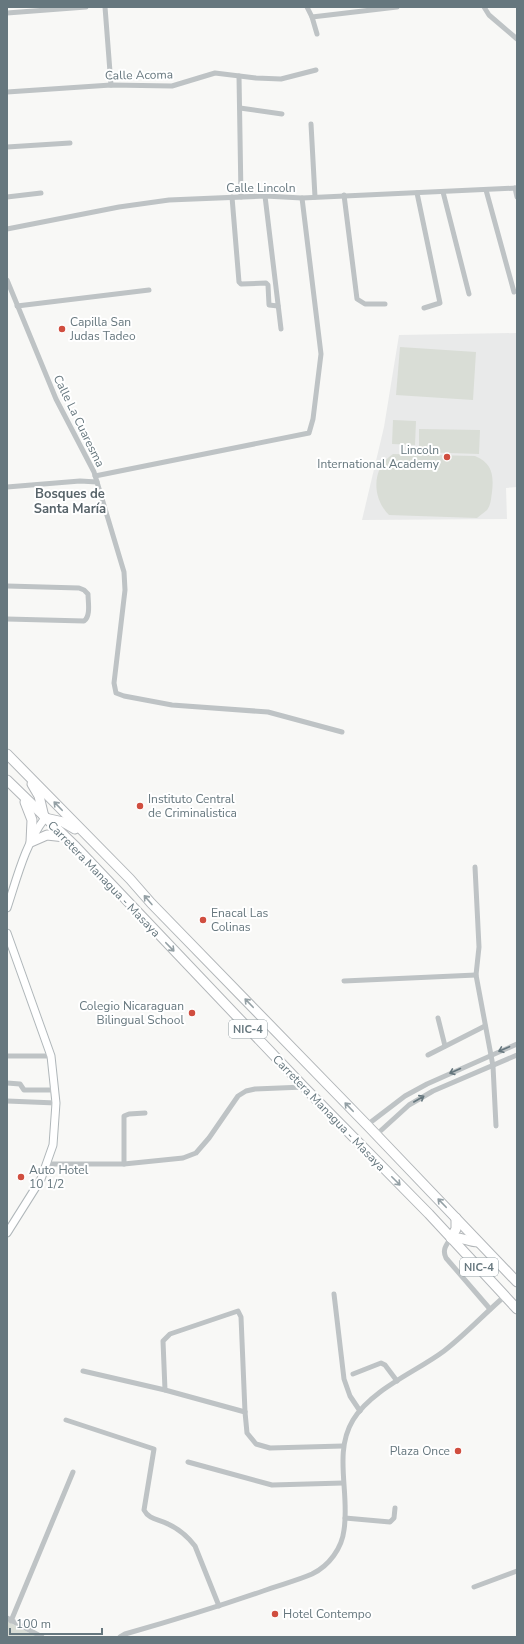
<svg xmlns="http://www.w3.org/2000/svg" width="524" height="1644" viewBox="0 0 524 1644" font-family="'Nunito Sans',sans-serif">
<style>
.built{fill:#e9eaea}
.green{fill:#d9ddd6}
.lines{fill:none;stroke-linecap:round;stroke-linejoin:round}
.secondary-casing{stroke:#b0b7ba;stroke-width:9}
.highway-casing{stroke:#b2b6b9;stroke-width:11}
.street{stroke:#bec3c5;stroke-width:5}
.secondary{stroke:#fff;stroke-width:7}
.highway{stroke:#fff;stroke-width:9}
.oneway{stroke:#94a0a5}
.oneway2{stroke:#66777e}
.poi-dot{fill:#d04e3f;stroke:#fff;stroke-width:1.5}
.labels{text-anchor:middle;stroke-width:4;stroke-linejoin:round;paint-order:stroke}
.shield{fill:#fff;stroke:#94a0a5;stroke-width:1}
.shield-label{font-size:11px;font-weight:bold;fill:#66777e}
.street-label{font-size:12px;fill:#66777e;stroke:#fff}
.poi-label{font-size:12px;fill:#66777e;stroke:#fff;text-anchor:start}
.neighbourhood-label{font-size:13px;font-weight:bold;fill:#58646a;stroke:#fff}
</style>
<rect width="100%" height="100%" fill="#f8f8f6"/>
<path class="built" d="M517,333V487L506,488L507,519L362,520L384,427L399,335Z"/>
<g class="green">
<path d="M400,347L476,352L473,400L396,395Z"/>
<path d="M393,420L416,421L415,445L392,444Z"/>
<path d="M419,429L480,430L479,454L419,452Z"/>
<path d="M393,454L475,456C492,463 494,475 492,492C491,498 491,505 487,510C484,513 480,515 477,518L389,515C372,498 371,468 393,454Z"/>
<path d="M7,1621L37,1637H7Z"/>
</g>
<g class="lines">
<g class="secondary-casing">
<g id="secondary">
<path d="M7,908C17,878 25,844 45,818"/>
<path d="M7,933L51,1056L56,1103L53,1145L41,1179L7,1233"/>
</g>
</g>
<g class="highway-casing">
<g id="highway">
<path d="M7,754L130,879L151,903L367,1125L517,1282"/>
<path d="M7,780L76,847L304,1087L429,1214L517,1309"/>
<path d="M32,784L39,796L44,817"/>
<path d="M25,802L32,820L31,842L47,835L65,837"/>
<path d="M45,818L63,822L75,829"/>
<path d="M451,1238C461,1236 468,1242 478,1242"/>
<path d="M451,1238L456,1229V1218"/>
</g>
</g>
<g class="street">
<path d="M105,7L111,85"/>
<path d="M307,7L312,17L317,34"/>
<path d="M484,7L489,15L517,39"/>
<path d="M7,13L86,7"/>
<path d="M312,17L397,7"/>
<path d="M239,76L241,197"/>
<path d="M7,92L111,85L172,86L215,73L256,78L281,79L316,70"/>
<path d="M240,108L282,114"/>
<path d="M311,124L315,197"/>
<path d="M7,147L70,143"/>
<path d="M515,188L517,197"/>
<path d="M486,190L514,292"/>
<path d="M443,192L469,294"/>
<path d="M417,193L440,303L424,308"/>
<path d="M344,195L357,299L365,304H385"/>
<path d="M265,196L281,329"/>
<path d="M7,197L41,193"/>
<path d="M232,197L239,282L241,284L266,283L268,285L269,305L278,306"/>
<path d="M7,229L119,207L169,200L265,196L302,198L517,188"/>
<path d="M7,280L56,399L94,472L124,572L125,590L114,683L116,693L124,696L172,705L268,712L342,732"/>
<path d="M17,306L149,290"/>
<path d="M95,476L309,433L313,419L321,354L302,198"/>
<path d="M7,487L80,481L97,482"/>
<path d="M7,586L79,588L84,590L88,594C88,602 91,616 84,621L7,619"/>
<path d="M475,867L479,947L476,975L493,1066L496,1126"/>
<path d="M344,981L476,975"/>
<path d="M438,1018L445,1046"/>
<path d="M428,1055L485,1026"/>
<path d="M7,1056H51"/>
<path d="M7,1083L20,1084L24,1090H55"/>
<path d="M7,1101L56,1103"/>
<path d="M367,1125L405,1096L427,1084L517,1044"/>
<path d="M376,1135L409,1105L433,1091L517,1055"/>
<path d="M46,1164H124L183,1158L196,1153L209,1138L238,1096L246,1091L255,1089L304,1087"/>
<path d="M124,1164V1116L129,1114L145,1113"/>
<path d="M451,1238C446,1245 442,1250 446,1258L490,1309"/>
<path d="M334,1294L344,1379L350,1396L360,1411"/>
<path d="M83,1371L165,1390L245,1412"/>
<path d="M353,1374L381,1363L385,1365L397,1381"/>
<path d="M165,1390L163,1341L170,1334L238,1311L241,1317L245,1412L247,1433L256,1444L270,1448L343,1446"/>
<path d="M66,1420L154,1449L144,1510C149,1520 159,1519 168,1524C179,1529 188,1537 195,1546L219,1606"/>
<path d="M188,1462L272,1485L343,1483"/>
<path d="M345,1518L390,1522L394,1518L395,1508"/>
<path d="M474,1587L517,1571"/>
<path d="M7,1618L42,1637"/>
<path d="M11,1621L73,1472"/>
<path d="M120,1637L125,1634C171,1621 217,1607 263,1591C279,1585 296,1581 312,1574C329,1566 342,1548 344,1530C350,1493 333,1453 353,1420C372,1389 416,1372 444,1351C466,1334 484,1314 505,1296"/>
</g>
<use href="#secondary" class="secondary"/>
<use href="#highway" class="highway"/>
</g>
<defs><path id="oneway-shaft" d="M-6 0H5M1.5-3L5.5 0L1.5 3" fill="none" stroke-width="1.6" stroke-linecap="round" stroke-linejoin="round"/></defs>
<g class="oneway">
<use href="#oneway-shaft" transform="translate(58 806) rotate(-134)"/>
<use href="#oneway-shaft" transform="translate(148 900) rotate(-131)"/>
<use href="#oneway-shaft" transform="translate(170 947) rotate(46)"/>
<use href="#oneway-shaft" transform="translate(249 1003) rotate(-134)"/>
<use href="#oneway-shaft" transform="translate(349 1107) rotate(-134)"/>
<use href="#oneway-shaft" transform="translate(396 1181) rotate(45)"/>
<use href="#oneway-shaft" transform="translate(442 1203) rotate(-134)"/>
</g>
<g class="oneway2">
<use href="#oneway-shaft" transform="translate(504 1049) rotate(157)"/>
<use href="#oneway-shaft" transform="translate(455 1071) rotate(156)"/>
<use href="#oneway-shaft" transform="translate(419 1099) rotate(-30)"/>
</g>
<g class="poi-dot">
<circle cx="62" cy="329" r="4"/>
<circle cx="447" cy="457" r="4"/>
<circle cx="140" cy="806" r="4"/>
<circle cx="203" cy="920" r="4"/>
<circle cx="192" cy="1013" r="4"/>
<circle cx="21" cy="1177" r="4"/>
<circle cx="458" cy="1451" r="4"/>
<circle cx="275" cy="1614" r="4"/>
</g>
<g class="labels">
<g class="shield">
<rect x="229" y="1020" width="38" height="18" rx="3"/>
<rect x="460" y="1258" width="38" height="18" rx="3"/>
</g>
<g class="shield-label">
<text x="248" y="1033">NIC-4</text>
<text x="479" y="1271">NIC-4</text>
</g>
<g class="street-label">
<text transform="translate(139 75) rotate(-1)" y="4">Calle Acoma</text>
<text x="261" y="192">Calle Lincoln</text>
<text transform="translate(79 421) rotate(64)" y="4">Calle La Cuaresma</text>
<text transform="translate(104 879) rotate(46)" y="4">Carretera Managua - Masaya</text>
<text transform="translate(329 1113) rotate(46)" y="4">Carretera Managua - Masaya</text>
</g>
<g class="poi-label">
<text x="70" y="326">Capilla San<tspan x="70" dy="14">Judas Tadeo</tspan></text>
<text x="439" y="454" text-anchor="end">Lincoln<tspan x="439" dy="14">International Academy</tspan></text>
<text x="148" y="803">Instituto Central<tspan x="148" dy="14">de Criminalistica</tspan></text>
<text x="211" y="917">Enacal Las<tspan x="211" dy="14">Colinas</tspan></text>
<text x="184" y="1010" text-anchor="end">Colegio Nicaraguan<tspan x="184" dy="14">Bilingual School</tspan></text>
<text x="29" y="1174">Auto Hotel<tspan x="29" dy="14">10 1/2</tspan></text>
<text x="450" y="1455" text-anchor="end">Plaza Once</text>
<text x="283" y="1618">Hotel Contempo</text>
</g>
<g class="neighbourhood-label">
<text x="70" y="498">Bosques de<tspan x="70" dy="15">Santa María</tspan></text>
</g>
</g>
<rect width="524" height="1644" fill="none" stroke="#66777e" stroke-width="16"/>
<path d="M10 1628v6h92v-6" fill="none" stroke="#66777e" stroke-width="2"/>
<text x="16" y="1628" font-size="12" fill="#66777e" stroke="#ffffff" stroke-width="3" paint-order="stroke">100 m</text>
</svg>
